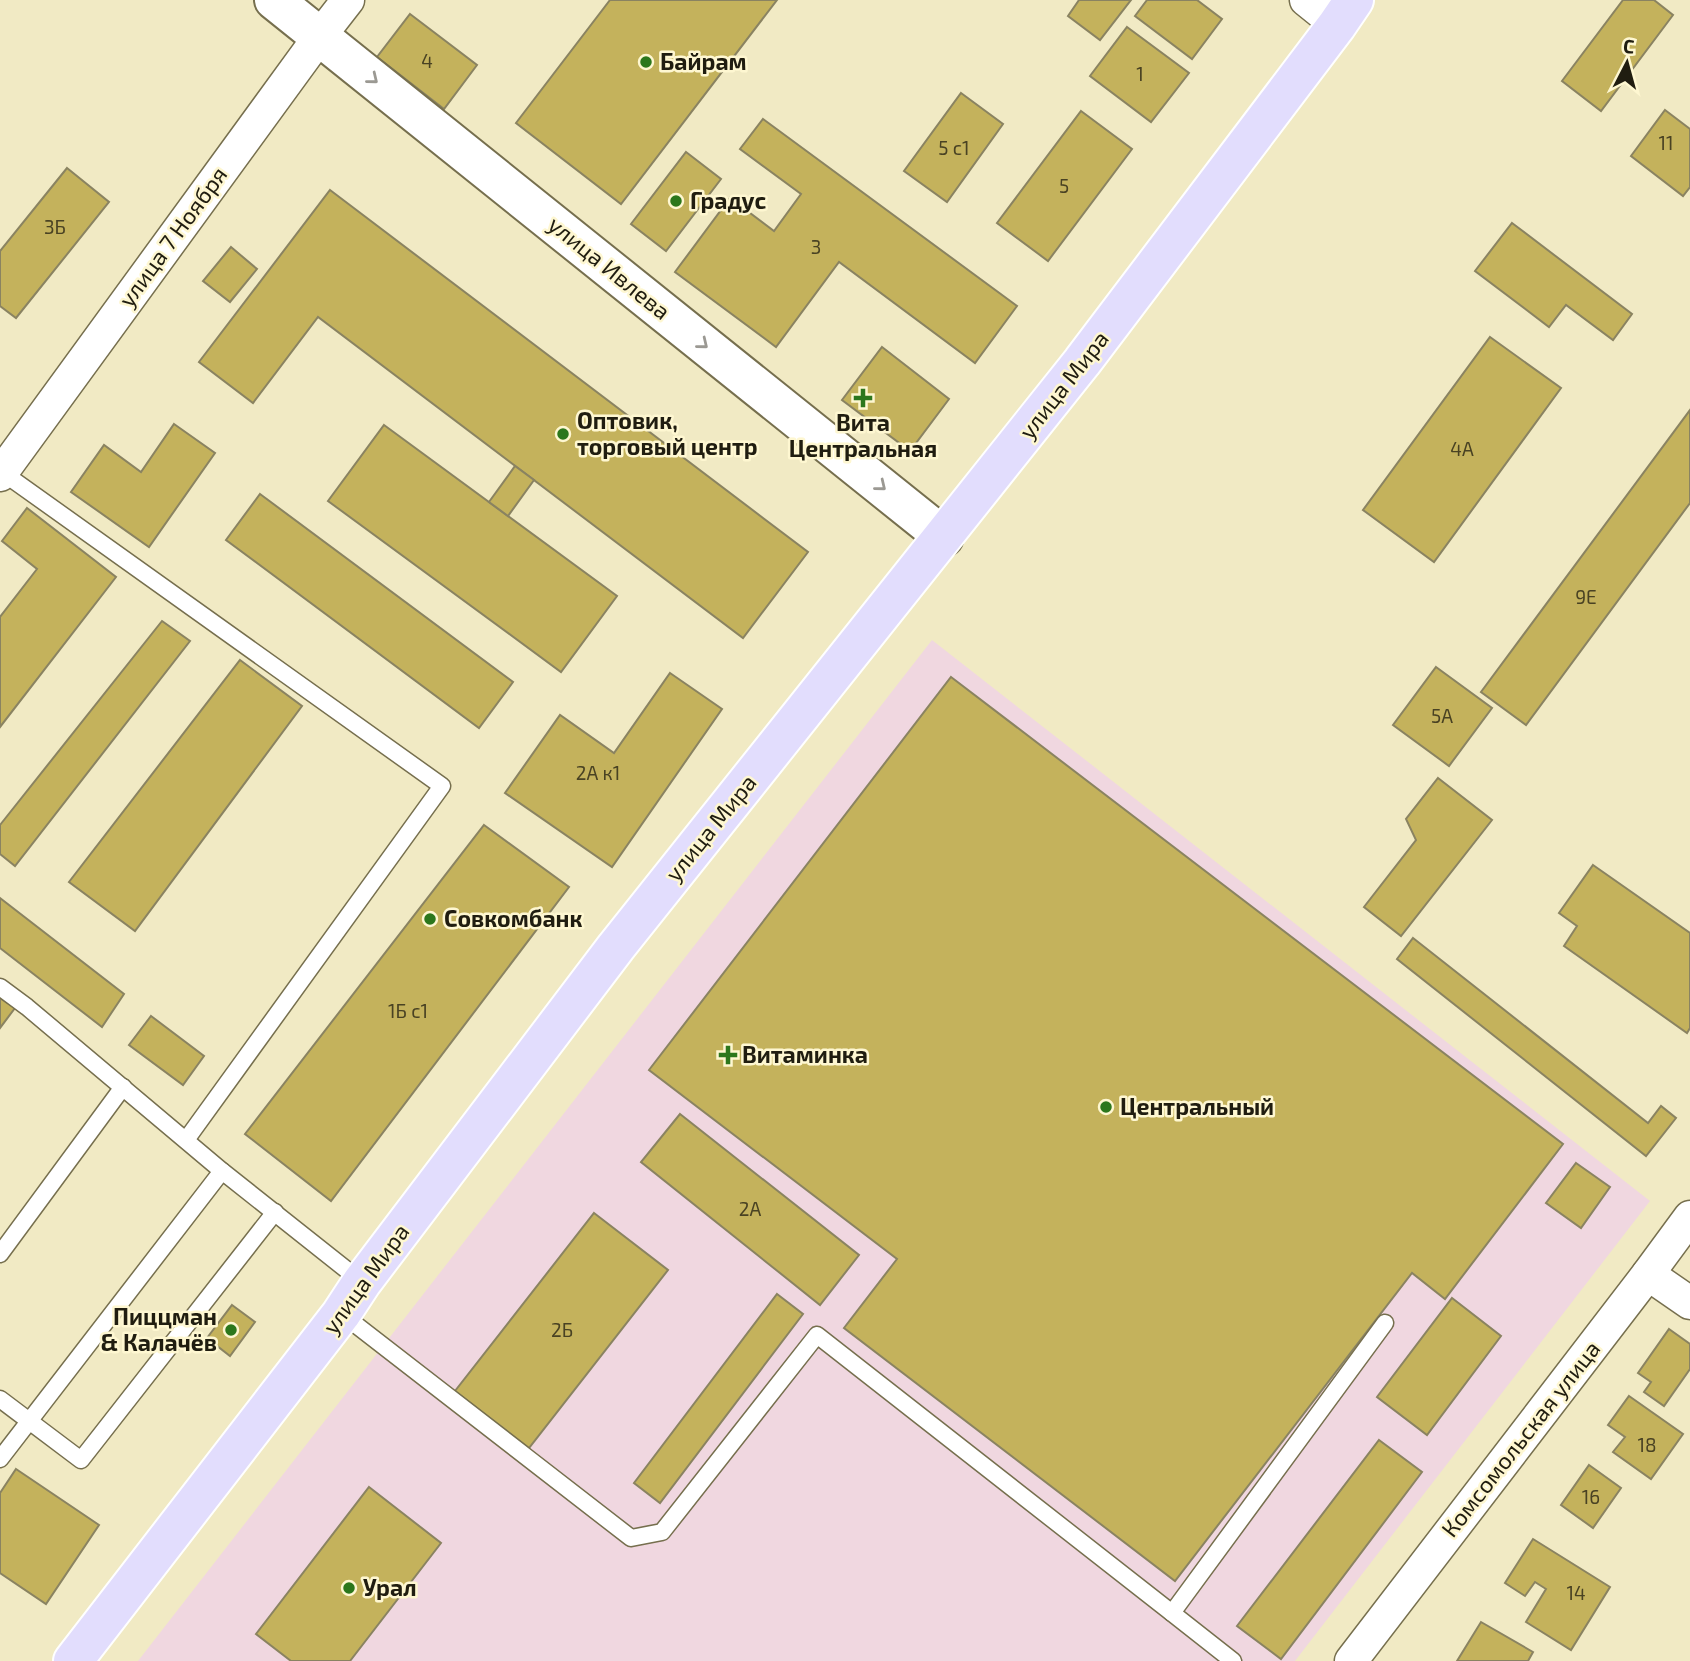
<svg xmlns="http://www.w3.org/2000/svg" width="1690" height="1661" viewBox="0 0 1690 1661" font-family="'Exo 2',sans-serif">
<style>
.commercial{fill:#f0d7e0}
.building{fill:#c4b25c;stroke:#8a8361;stroke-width:2}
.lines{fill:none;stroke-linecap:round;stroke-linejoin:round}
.service-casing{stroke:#766f4e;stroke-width:19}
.minor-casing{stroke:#766f4e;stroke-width:35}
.tertiary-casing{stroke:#766f4e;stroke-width:42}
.primary-casing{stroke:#fff;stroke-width:42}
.service{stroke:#fff;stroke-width:16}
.minor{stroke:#fff;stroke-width:32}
.tertiary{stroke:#fff;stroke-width:38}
.primary{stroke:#e2ddfd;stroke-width:38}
.oneway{stroke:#9b9993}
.poi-dot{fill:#2c771c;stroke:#fef7d1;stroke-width:2.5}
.labels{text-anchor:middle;stroke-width:5;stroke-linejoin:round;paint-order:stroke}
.number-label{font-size:19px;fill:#494223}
.poi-label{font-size:23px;font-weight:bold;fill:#201d10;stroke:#fef7d1;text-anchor:start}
.street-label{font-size:23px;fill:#201d10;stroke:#fef7d1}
</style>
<rect width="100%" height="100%" fill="#f1eac4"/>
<path class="commercial" d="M932,640L1650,1201L1295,1661H138Z"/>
<g class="building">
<path d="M610,0H777L621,204L516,123Z"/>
<path d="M1079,0H1131L1100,40L1068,16Z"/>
<path d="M1147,0H1197L1222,19L1192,59L1135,16Z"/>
<path d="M1623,0H1654L1673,15L1601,111L1562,81Z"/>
<path d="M410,14L477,65L444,109L377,57Z"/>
<path d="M1127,27L1189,73L1151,122L1090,76Z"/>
<path d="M961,93L1003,124L947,202L904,171Z"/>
<path d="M1665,110L1690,129V187L1683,196L1631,156Z"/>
<path d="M1081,111L1132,149L1048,261L997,223Z"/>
<path d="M763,119L1017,306L975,363L839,262L776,347L675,272L730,198L774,231L801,194L740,149Z"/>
<path d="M686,152L721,179L666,251L631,224Z"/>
<path d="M67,168L109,202L16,318L0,306V251Z"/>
<path d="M330,190L808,552L743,638L318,317L253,403L199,362Z"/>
<path d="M1512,223L1632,314L1613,340L1566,305L1549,327L1475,271Z"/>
<path d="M231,247L257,269L230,302L203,281Z"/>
<path d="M1490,337L1561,388L1434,562L1363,510Z"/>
<path d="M882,347L949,399L910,451L842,400Z"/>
<path d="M1690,410V503L1526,725L1481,692Z"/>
<path d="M174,424L215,453L149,547L71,492L104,445L141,472Z"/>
<path d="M384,425L617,596L561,672L328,501Z"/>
<path d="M515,466L534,480L508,516L489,502Z"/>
<path d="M260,494L513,682L479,728L226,540Z"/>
<path d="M27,508L116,577L0,727V617L37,569L2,541Z"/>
<path d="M162,621L190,641L15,866L0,854V825Z"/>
<path d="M240,660L302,706L135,931L69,882Z"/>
<path d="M1436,667L1492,708L1449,766L1393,725Z"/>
<path d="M670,673L722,709L612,867L505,793L560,715L614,753Z"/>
<path d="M951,677L1563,1144L1445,1299L1412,1273L1175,1581L844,1328L897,1259L649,1070Z"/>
<path d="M1438,778L1492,820L1401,936L1364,907L1416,840L1406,819Z"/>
<path d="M484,825L569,887L331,1201L245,1134Z"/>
<path d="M1593,865L1690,933V1028L1687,1033L1564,946L1577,926L1559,913Z"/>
<path d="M0,898L124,994L102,1027L0,948Z"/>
<path d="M1413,938L1648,1123L1661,1106L1676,1118L1646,1156L1397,959Z"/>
<path d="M0,998L15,1008L0,1028Z"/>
<path d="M151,1016L204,1056L183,1085L129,1045Z"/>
<path d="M680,1114L859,1255L820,1305L641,1162Z"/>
<path d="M1576,1163L1610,1187L1581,1228L1546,1203Z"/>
<path d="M594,1213L668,1270L529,1448L455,1391Z"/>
<path d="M777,1294L803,1314L660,1503L634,1483Z"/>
<path d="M1452,1298L1501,1336L1427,1435L1377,1397Z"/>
<path d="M232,1305L255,1322L230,1356L207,1338Z"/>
<path d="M1669,1329L1690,1344V1369L1664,1406L1644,1392L1651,1382L1638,1373Z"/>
<path d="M1629,1396L1683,1434L1651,1479L1613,1452L1625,1437L1608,1425Z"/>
<path d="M1379,1440L1422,1472L1281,1659L1237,1626Z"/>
<path d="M1589,1465L1621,1488L1593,1528L1561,1505Z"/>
<path d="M16,1469L99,1525L46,1604L0,1573V1493Z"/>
<path d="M369,1487L441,1543L350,1661H291L256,1634Z"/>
<path d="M1533,1539L1610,1587L1571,1650L1526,1622L1546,1589L1535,1582L1525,1596L1505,1583Z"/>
<path d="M1481,1622L1533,1652L1528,1661H1457Z"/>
</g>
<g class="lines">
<g class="service-casing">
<g id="service">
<path d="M2,472L442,786L186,1140"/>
<path d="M0,987L27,1007L222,1171"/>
<path d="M0,1254L123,1087"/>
<path d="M342,1314L631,1538L662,1532L817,1335L1172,1613"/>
<path d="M0,1399L81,1460L275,1212"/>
<path d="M0,1459L222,1171L362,1282"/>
<path d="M1233,1661L1172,1613L1385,1323"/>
</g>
</g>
<g class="minor-casing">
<g id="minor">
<path d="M1306,0L1337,25"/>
<path d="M0,475L320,36L348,0"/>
<path d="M1648,1274L1690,1303"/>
<path d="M1351,1661L1648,1274L1690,1217"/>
</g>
</g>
<g class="tertiary-casing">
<path id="tertiary" d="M274,0L944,537"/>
</g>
<g class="primary-casing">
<path id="primary" d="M73,1661L341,1314L362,1282L616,947L1082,362L1337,25L1354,0"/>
</g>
<use href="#service" class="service"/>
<use href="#minor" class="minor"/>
<use href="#tertiary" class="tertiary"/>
<use href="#primary" class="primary"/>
</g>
<defs><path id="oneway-chevron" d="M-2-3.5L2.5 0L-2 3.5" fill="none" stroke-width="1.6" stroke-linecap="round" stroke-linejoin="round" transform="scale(1.75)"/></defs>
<g class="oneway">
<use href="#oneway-chevron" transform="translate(373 79) rotate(39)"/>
<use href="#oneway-chevron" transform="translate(703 344) rotate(39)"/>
<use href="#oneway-chevron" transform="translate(881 486) rotate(39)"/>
</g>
<g class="poi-dot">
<circle cx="646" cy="62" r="7"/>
<circle cx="676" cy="201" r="7"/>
<path d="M859.5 387.5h7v7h7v7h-7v7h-7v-7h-7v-7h7z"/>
<circle cx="563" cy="434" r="7"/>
<circle cx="430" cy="919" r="7"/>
<path d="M724.5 1044.5h7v7h7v7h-7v7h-7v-7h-7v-7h7z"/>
<circle cx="1106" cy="1107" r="7"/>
<circle cx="231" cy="1330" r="7"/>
<circle cx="349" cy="1588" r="7"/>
</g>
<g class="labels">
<g class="number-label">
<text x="427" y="68">4</text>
<text x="1140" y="81">1</text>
<text x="1666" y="150">11</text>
<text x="954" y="155">5 с1</text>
<text x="1064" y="193">5</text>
<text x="55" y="234">3Б</text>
<text x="816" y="254">3</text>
<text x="1462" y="456">4А</text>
<text x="1586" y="604">9Е</text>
<text x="1442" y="723">5А</text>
<text x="598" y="780">2А к1</text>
<text x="408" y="1018">1Б с1</text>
<text x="750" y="1216">2А</text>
<text x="562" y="1337">2Б</text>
<text x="1647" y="1452">18</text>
<text x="1591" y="1504">16</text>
<text x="1576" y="1600">14</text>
</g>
<g class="poi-label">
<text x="660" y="70">Байрам</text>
<text x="690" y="209">Градус</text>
<text x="577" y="429">Оптовик,<tspan x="577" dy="26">торговый центр</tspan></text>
<text x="863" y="431" text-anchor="middle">Вита<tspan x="863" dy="26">Центральная</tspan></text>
<text x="444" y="927">Совкомбанк</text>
<text x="742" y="1063">Витаминка</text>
<text x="1120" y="1115">Центральный</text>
<text x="217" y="1325" text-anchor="end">Пиццман<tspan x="217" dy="26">&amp; Калачёв</tspan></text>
<text x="363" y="1596">Урал</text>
</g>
<g class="street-label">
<text transform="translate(173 237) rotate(-54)" y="8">улица 7 Ноября</text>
<text transform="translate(609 268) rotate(39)" y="8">улица Ивлева</text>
<text transform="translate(1064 385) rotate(-52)" y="8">улица Мира</text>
<text transform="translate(711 828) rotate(-51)" y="8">улица Мира</text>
<text transform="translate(366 1279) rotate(-54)" y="8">улица Мира</text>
<text transform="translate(1521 1439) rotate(-52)" y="8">Комсомольская улица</text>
</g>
</g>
<g transform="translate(1627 63) rotate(6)" stroke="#fef7d1" stroke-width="5" paint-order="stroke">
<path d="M0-5L12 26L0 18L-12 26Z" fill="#201d10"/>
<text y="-10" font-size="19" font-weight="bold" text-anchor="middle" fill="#201d10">С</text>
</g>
</svg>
